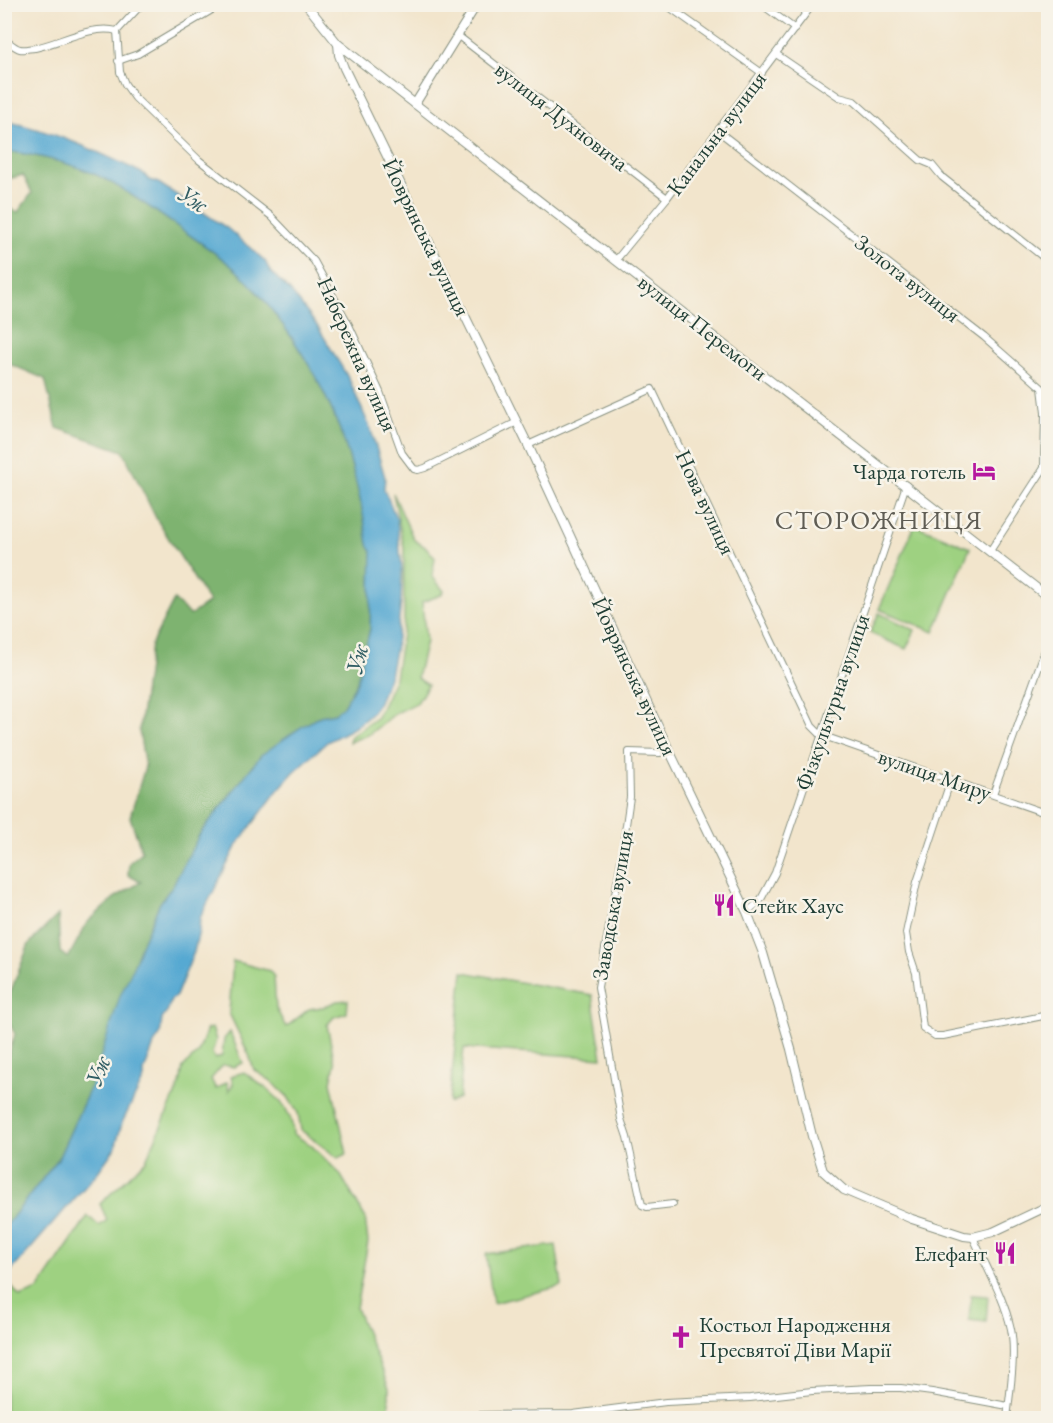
<svg xmlns="http://www.w3.org/2000/svg" width="1053" height="1423" viewBox="0 0 1053 1423" font-family="'EB Garamond',serif">
<style>
.green{fill:#9ed181;stroke:#5e875a;stroke-width:1.5}
.forest{fill:#7eb36f;stroke:#4e7852;stroke-width:1.5}
.water{fill:#57a9d2;stroke:#3b7383;stroke-width:1.5}
.lines{fill:none;stroke-linecap:round;stroke-linejoin:round}
.minor-casing{stroke:#889180;stroke-width:8}
.tertiary-casing{stroke:#889180;stroke-width:10}
.minor{stroke:#fff;stroke-width:6}
.tertiary{stroke:#fff;stroke-width:8}
.labels{text-anchor:middle;stroke-width:5;stroke-linejoin:round;paint-order:stroke}
.street-label{font-size:22px;fill:#1f3d34;stroke:#f7f3e8}
.poi-label{font-size:22px;fill:#1f3d34;stroke:#f7f3e8;text-anchor:end}
.water-label{font-size:24px;font-style:italic;fill:#305d63;stroke:#f7f3e8}
.quarter-label{font-size:26px;letter-spacing:1.5px;fill:#5f5d54;stroke:#f7f3e8}
</style>
<rect width="100%" height="100%" fill="#f7f3e8"/>
<filter id="ink" filterUnits="userSpaceOnUse"><feTurbulence type="fractalNoise" baseFrequency=".0167" numOctaves="2"/><feDisplacementMap in="SourceGraphic" scale="12" xChannelSelector="R" yChannelSelector="G"/><feConvolveMatrix kernelMatrix="1 2 1 2 8 2 1 2 1" color-interpolation-filters="sRGB"/></filter>
<filter id="wash" filterUnits="userSpaceOnUse"><feTurbulence type="fractalNoise" baseFrequency=".008" numOctaves="4" result="noise"/><feDisplacementMap in="SourceGraphic" scale="24" xChannelSelector="R" yChannelSelector="G"/><feGaussianBlur stdDeviation="1.35" result="paint"/><feColorMatrix in="noise" values="0 0 0 0 0 0 0 0 0 0 0 0 0 0 0 0 0 1.4 0 .05"/><feComposite in="paint" operator="in"/></filter>
<g filter="url(#wash)">
<rect width="100%" height="100%" fill="#f2e5cc"/>
<g class="green">
<path d="M393,493L414,540L427,548L435,558L432,576L444,591L441,595L422,602L426,641L417,678L428,685L417,703L396,713L368,735L349,742L350,737L377,717L395,678L404,621V547Z"/>
<path d="M915,525L970,548L934,632L879,609Z"/>
<path d="M879,613L915,630L906,649L870,633Z"/>
<path d="M233,961L270,971L274,977L276,1008L286,1027L309,1009L323,1007L337,1001L348,1000L347,1013L334,1017L327,1025L335,1064L331,1082L347,1154L338,1158L301,1130L298,1113L288,1097L270,1080L254,1070L249,1055L229,1013Z"/>
<path d="M463,972L592,995L602,1058L464,1048L459,1098L449,1103Z"/>
<path d="M212,1028L216,1040L212,1053L215,1059L222,1056L224,1039L230,1032L243,1063L234,1067L223,1065L211,1079L216,1089L227,1082L229,1091L233,1084L231,1076L244,1072C266,1089 293,1103 293,1134L311,1145L340,1174L365,1217L368,1242L356,1308L389,1388V1418H5V1279L20,1297L38,1290L88,1216L99,1226L107,1220L100,1204L146,1160L180,1084L183,1067L198,1053L207,1029Z"/>
<path d="M556,1245L562,1286L493,1303L486,1254Z"/>
<path d="M971,1295L988,1296L986,1322L969,1320Z"/>
</g>
<path class="forest" d="M5,151C37,155 72,163 101,177C126,190 151,208 174,224C192,237 212,250 229,264C252,283 269,306 286,329C334,398 356,461 368,544L372,551L370,629L357,682L343,706L335,713L320,716L238,784L200,834L173,885L160,903L142,943L92,1084L58,1159L5,1227V1066L15,1034L5,1016L4,1009L29,944L58,915L60,952L68,958L87,923L114,898L141,882L128,875L129,863L142,852L130,817L145,767L139,731L151,645L174,600L190,615L209,602L157,520L123,451L57,428L45,379L5,362V207L18,212L32,193L23,175L8,179L5,183Z"/>
<path class="water" d="M5,121C54,131 99,152 144,174L149,180L157,182L227,228L248,246L265,261L270,271L293,294L318,327L349,379L371,430L385,477L384,489L397,520L402,571L401,601L396,646L390,675L378,704L369,716L355,727L327,742L294,772L278,790L237,845L200,918L199,931L194,952L176,996L171,1000L167,1012L162,1019L160,1035L155,1042L144,1071V1078L122,1123L115,1148L98,1172L5,1278V1227L58,1159L92,1084L120,996L132,970L142,943L160,903L173,885L200,834L261,755L303,726L320,716L335,713L343,706L357,682L370,629L372,551L368,544C356,461 334,398 286,329C269,306 252,283 229,264C212,250 192,237 174,224C151,208 126,190 101,177C72,163 37,155 5,151Z"/>
</g>
<g filter="url(#ink)">
<g class="lines">
<g class="minor-casing">
<g id="minor">
<path d="M665,4L762,73"/>
<path d="M761,4L795,29"/>
<path d="M117,31L120,72L125,84L135,98L199,160L271,216L314,261L349,325L380,392L402,453L414,469L418,470L425,468L517,422"/>
<path d="M457,35L667,198"/>
<path d="M4,39C9,42 15,48 20,49C25,50 30,48 35,48C60,43 92,24 117,31L142,4"/>
<path d="M776,54L839,97L854,101L920,160L932,165L942,177L1048,261"/>
<path d="M118,61L138,54L222,4"/>
<path d="M718,131L984,337L1042,388L1045,413L1044,468L990,551"/>
<path d="M616,260L667,198L813,4"/>
<path d="M528,445L652,389L812,726L821,735L1048,814"/>
<path d="M669,750L660,753L629,752L630,797L620,867L598,987L621,1119L627,1137L642,1205L647,1207L673,1204"/>
<path d="M951,779L917,882L906,933L909,952L916,973L923,1028L935,1036H943L1048,1015"/>
<path d="M993,794L1048,642"/>
<path d="M747,912L760,901L775,873L906,485"/>
<path d="M973,1237C986,1267 1004,1297 1011,1329C1016,1355 1010,1392 1007,1418"/>
<path d="M403,1418L482,1415L573,1414L666,1402L750,1398L812,1391L871,1388H901L932,1392L1008,1406"/>
</g>
</g>
<g class="tertiary-casing">
<g id="tertiary">
<path d="M306,4L338,44L1048,597"/>
<path d="M338,44L339,55L344,68L528,445L669,750L747,912L763,953L791,1049L812,1136L823,1171L844,1190L912,1219L964,1236L973,1237L993,1232L1048,1206"/>
<path d="M415,104L477,4"/>
</g>
</g>
<use href="#minor" class="minor"/>
<use href="#tertiary" class="tertiary"/>
</g>
</g>
<defs>
<g id="hotel-bare" transform="scale(1.8)"><path d="M-6-4.5h1.5V1H6V5H4.5V3h-9V5H-6ZM-4 0a1.8 1.8 0 1 1 3.6 0ZM.5 0V-2.5h3Q6-2.5 6 0Z" fill="#b5179e" stroke="#f7f3e8" stroke-width="2.5" paint-order="stroke"/></g>
<g id="restaurant-bare" transform="scale(1.8)"><path d="M-5-6h1v4h1v-4h1v4h1v-4h1v5L-1.5 .5V6h-2V.5L-5-1ZM5-6V6H3V1.5H1.5Q1.5-4 5-6Z" fill="#b5179e" stroke="#f7f3e8" stroke-width="2.5" paint-order="stroke"/></g>
<g id="church-bare" transform="scale(1.8)"><path d="M-1.2-6h2.4v3.5h3.3v2.4h-3.3V6h-2.4V-.1h-3.3v-2.4h3.3Z" fill="#b5179e" stroke="#f7f3e8" stroke-width="2.5" paint-order="stroke"/></g>
</defs>
<g fill-rule="evenodd">
<use href="#hotel-bare" x="984" y="471"/>
<use href="#restaurant-bare" x="724" y="905"/>
<use href="#restaurant-bare" x="1005" y="1253"/>
<use href="#church-bare" x="681" y="1337"/>
</g>
<g class="labels">
<g class="street-label">
<text transform="translate(562 116) rotate(38)" y="8">вулиця Духновича</text>
<text transform="translate(716 133) rotate(-53)" y="8">Канальна вулиця</text>
<text transform="translate(427 237) rotate(64)" y="8">Йоврянська вулиця</text>
<text transform="translate(908 278) rotate(38)" y="8">Золота вулиця</text>
<text transform="translate(703 327) rotate(38)" y="8">вулиця Перемоги</text>
<text transform="translate(358 354) rotate(66)" y="8">Набережна вулиця</text>
<text transform="translate(706 502) rotate(65)" y="8">Нова вулиця</text>
<text transform="translate(635 676) rotate(65)" y="8">Йоврянська вулиця</text>
<text transform="translate(832 702) rotate(-71)" y="8">Фізкультурна вулиця</text>
<text transform="translate(935 774) rotate(19)" y="8">вулиця Миру</text>
<text transform="translate(612 905) rotate(-80)" y="8">Заводська вулиця</text>
</g>
<g class="poi-label">
<text x="966" y="479">Чарда готель</text>
<text x="742" y="913" text-anchor="start">Стейк Хаус</text>
<text x="987" y="1261">Елефант</text>
<text x="699" y="1332" text-anchor="start">Костьол Народження<tspan x="699" dy="25">Пресвятої Діви Марії</tspan></text>
</g>
<g class="water-label">
<text transform="translate(193 199) rotate(33)" y="8">Уж</text>
<text transform="translate(357 659) rotate(-75)" y="8">Уж</text>
<text transform="translate(98 1071) rotate(-68)" y="8">Уж</text>
</g>
<g class="quarter-label">
<text x="879" y="529">СТОРОЖНИЦЯ</text>
</g>
</g>
<rect width="1053" height="1423" fill="none" stroke="#f7f3e8" stroke-width="24"/>
</svg>
